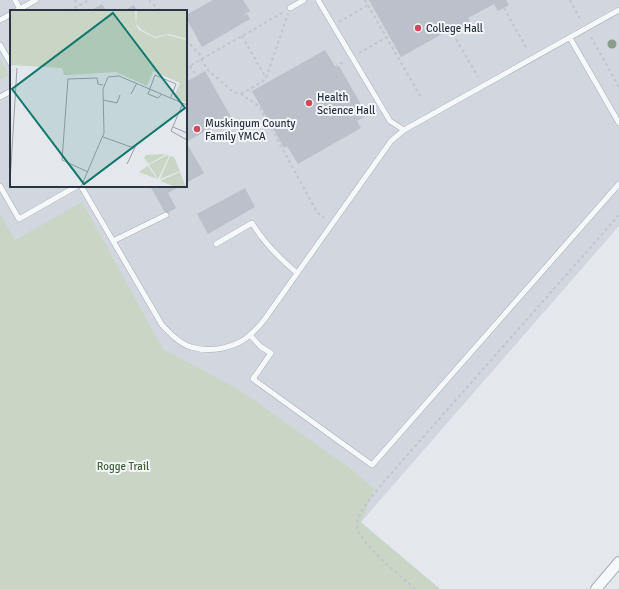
<svg xmlns="http://www.w3.org/2000/svg" width="619" height="589" viewBox="0 0 619 589" font-family="Signika,sans-serif">
<style>
.built{fill:#d2d6de;fill-rule:evenodd}
.green{fill:#c9d6c5}
.building{fill:#bbc0ca}
.lines{fill:none;stroke-linecap:round;stroke-linejoin:round}
.service-casing{stroke:#a9aeb7;stroke-width:6}
.minor-casing{stroke:#a9aeb7;stroke-width:12}
.path{stroke:#c2c5cb;stroke-width:2;stroke-dasharray:3 3;stroke-linecap:butt}
.service{stroke:#f7f8fa;stroke-width:5}
.minor{stroke:#f7f8fa;stroke-width:10}
.tree{fill:#899d89}
.poi-dot{fill:#d1495b;stroke:#f4f6f9;stroke-width:1.5}
.labels{text-anchor:middle;stroke-width:4;stroke-linejoin:round;paint-order:stroke}
.poi-label{font-size:11px;fill:#2b3445;stroke:#f4f6f9;text-anchor:start}
.park-label{font-size:11px;fill:#3f6138;stroke:#f4f6f9}
.inset-road{fill:none;stroke:#9a9fa9;stroke-width:1}
.view{fill:#0f766e;fill-opacity:0.15;stroke:#0f766e;stroke-width:2}
.inset-edge{fill:none;stroke:#2b3445;stroke-width:2}
</style>
<rect width="100%" height="100%" fill="#e4e7ec"/>
<path class="built" d="M0,0H619V226L361,522L440,589H0ZM11,11H186V186H11Z"/>
<g class="green">
<path d="M0,59L9,75L0,80Z"/>
<path d="M82,202L163,349L238,389L351,469L374,489L361,523L440,589H0V214L15,240Z"/>
</g>
<g class="building">
<path d="M213,0H243L250,11L242,16L247,14L250,19L202,47L186,18V15Z"/>
<path d="M369,0H506L509,5L498,11L494,4L468,18L473,27L462,33L458,25L401,57Z"/>
<path d="M102,4L107,11H90Z"/>
<path d="M134,5L137,11H123Z"/>
<path d="M325,50L336,68L339,66L367,115L357,121L361,128L298,164L287,146L284,148L252,91Z"/>
<path d="M205,71L231,117L186,142L204,173L186,183V82Z"/>
<path d="M150,186H181L168,193L176,208L166,214Z"/>
<path d="M245,188L255,207L208,234L197,214Z"/>
</g>
<g class="lines">
<g class="service-casing">
<g id="service">
<path d="M15,0L20,9"/>
<path d="M318,0L390,121L404,130"/>
<path d="M290,8L304,0"/>
<path d="M16,11L36,0"/>
<path d="M0,20L11,14"/>
<path d="M570,38L619,123"/>
<path d="M0,45L11,64"/>
<path d="M0,97L11,91"/>
<path d="M0,186L19,219L77,186"/>
<path d="M81,186L162,325C170,333 180,344 191,347C210,353 237,348 251,334C256,330 260,325 264,320L391,141L404,130L619,10"/>
<path d="M113,241L166,215"/>
<path d="M216,244L252,223C264,243 279,258 297,273"/>
<path d="M250,335L261,347L271,353L253,379L372,465L619,184"/>
</g>
</g>
<g class="minor-casing">
<path id="minor" d="M596,589L619,562"/>
</g>
<g class="path">
<path d="M75,0L78,6"/>
<path d="M149,0L160,11"/>
<path d="M365,0L422,99"/>
<path d="M570,0L580,19"/>
<path d="M504,8L527,49"/>
<path d="M69,11L89,0"/>
<path d="M339,22L368,5"/>
<path d="M450,29L478,77"/>
<path d="M242,36L266,78"/>
<path d="M591,37L619,87"/>
<path d="M186,40L203,58"/>
<path d="M359,53L389,36"/>
<path d="M201,59L208,70L233,92L241,94L259,106L317,212L324,218"/>
<path d="M190,66L196,75"/>
<path d="M335,67L345,61"/>
<path d="M186,68L284,12"/>
<path d="M241,94L263,81L266,78L288,14"/>
<path d="M415,589C402,577 356,541 357,524C357,513 374,494 381,485L619,215"/>
</g>
<use href="#service" class="service"/>
<use href="#minor" class="minor"/>
</g>
<circle class="tree" cx="612" cy="44" r="4.5"/>
<g class="poi-dot">
<circle cx="418" cy="28" r="4"/>
<circle cx="309" cy="103" r="4"/>
<circle cx="197" cy="129" r="4"/>
</g>
<g class="labels">
<g class="poi-label">
<text x="426" y="32">College Hall</text>
<text x="317" y="101">Health<tspan x="317" dy="13">Science Hall</tspan></text>
<text x="205" y="127">Muskingum County<tspan x="205" dy="13">Family YMCA</tspan></text>
</g>
<g class="park-label">
<text x="123" y="470">Rogge Trail</text>
</g>
</g>
<g transform="translate(10 10)">
<rect width="177" height="177" fill="#e4e7ec"/>
<path d="M0,0H125L126,15L129,20L145,28L157,25L177,30V93L164,87L170,73L143,61L137,76L106,62L60,65H54L52,58L0,55ZM127,0H177V29L159,24L145,27L132,20L126,14ZM156,144L139,154L134,148L136,145ZM157,145L159,146L148,169L139,155ZM160,146L164,147L170,161L150,169ZM138,156L147,169L129,162ZM170,162L176,177H166L150,171Z" fill="#c9d6c5"/>
<path class="inset-road" d="M121,84L127,73M152,84L148,88L138,84L145,65L166,74L161,87M93,90L107,93L110,85M173,93L161,121L177,130M163,117L177,123M93,127L124,138M117,154L127,133M78,162L52,150L58,69L87,68L88,74L93,75M0,172L7,58M71,177L94,123L93,79L98,67L109,66L177,95"/>
<path class="view" d="M103,3L175,98L74,174L2,79Z"/>
<rect width="177" height="177" class="inset-edge"/>
</g>
</svg>
